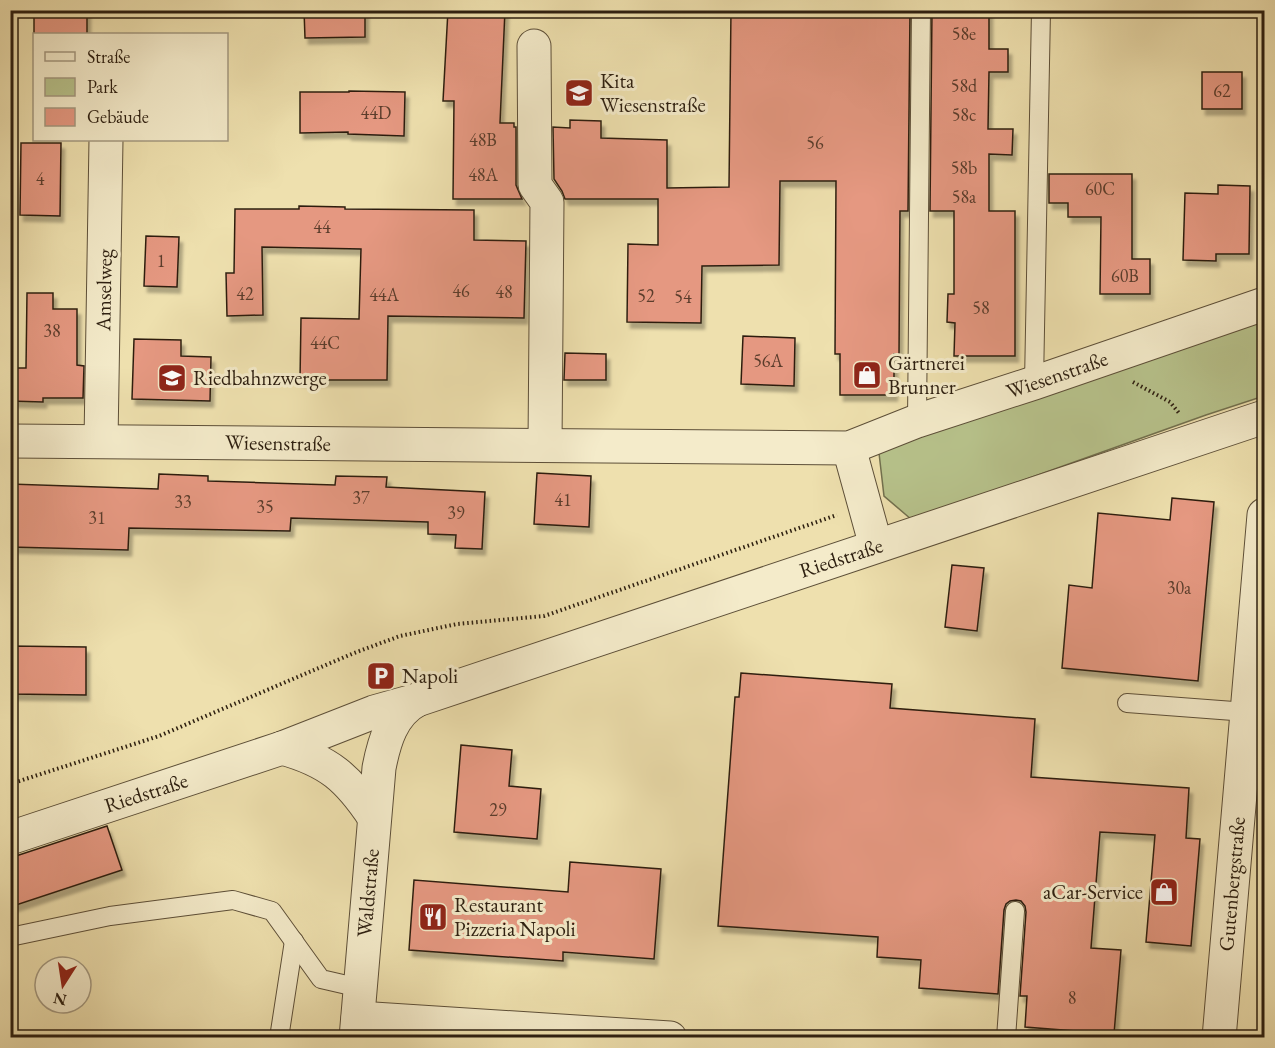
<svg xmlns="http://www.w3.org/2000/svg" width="1275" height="1048" viewBox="0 0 1275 1048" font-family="'EB Garamond',serif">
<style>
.green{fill:#b7c28b;stroke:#72704e;stroke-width:1.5}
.building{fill:#e59881;stroke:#2d1f10;stroke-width:1.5;filter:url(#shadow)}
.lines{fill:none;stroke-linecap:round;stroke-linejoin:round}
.service-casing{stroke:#5d4f38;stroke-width:20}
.minor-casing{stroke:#5d4f38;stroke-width:35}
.path{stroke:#2d1f10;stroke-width:4;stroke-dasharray:1.5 3;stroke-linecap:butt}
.service{stroke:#f4ebca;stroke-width:18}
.minor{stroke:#f4ebca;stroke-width:33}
.labels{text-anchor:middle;stroke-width:6;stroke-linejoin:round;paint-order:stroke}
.number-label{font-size:18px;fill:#5b3d2c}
.poi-label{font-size:21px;fill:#2d1f10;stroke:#f4ebca;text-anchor:start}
.street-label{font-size:21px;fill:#2d1f10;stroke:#f4ebca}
</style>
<defs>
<filter id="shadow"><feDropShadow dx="3.5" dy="6" stdDeviation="1.5" flood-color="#0004"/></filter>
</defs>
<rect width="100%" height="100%" fill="#eee0ae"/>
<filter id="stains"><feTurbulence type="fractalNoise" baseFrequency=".00333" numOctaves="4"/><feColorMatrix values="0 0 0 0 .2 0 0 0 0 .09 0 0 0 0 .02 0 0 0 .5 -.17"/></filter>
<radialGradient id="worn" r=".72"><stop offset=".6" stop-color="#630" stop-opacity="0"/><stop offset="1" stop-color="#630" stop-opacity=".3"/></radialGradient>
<path class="green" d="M1264,317V396L1206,415L912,520L884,496L879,453L906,438Z"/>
<g class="building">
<rect x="34" y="10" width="53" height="24"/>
<path d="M304,10H365V37L305,38Z"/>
<path d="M448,10H505L500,123H514V127H516V185L522,199H453L454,101H443Z"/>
<path d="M731,10H910L908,211H900L899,355L894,354V395H840V354H835L836,181H780L779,265L702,266L701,323L627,322L628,244L658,245V199H565L562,191L554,179L553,127L570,128V120L601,121V138L667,140V188L729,187Z"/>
<path d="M932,10H989V49H1008V72H989L988,129H1013L1012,155L989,154V211H1015V356H954L955,323L947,322L948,294H954V211H930Z"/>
<rect x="1202" y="72" width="40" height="37"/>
<path d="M349,91L405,92L404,136L348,134V132L300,133V92H349Z"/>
<path d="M21,143H61L60,216L20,215Z"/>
<path d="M1049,174H1132V259H1150V294H1100L1101,217H1068V203H1049Z"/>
<path d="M1218,185L1250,186L1249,254H1216V261L1183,260L1185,193L1218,194Z"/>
<path d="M299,206L345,207V209L474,210V240L526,241L524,318L388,316L387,380H300L301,318L359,319L361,249L262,247L263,315L227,316L226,273H234L235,209H299Z"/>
<path d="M146,236L179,237L177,287L144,286Z"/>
<path d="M27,293H53V309H77V365L84,366L83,398H43V402L10,401V368H26Z"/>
<path d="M743,336L795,338L794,386L741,384Z"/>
<path d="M134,339L181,340V356L211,357L210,401L132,399Z"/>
<path d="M565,353L606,354V380H564Z"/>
<path d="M537,473L591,476L589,527L534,524Z"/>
<path d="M159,474L208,476V481L335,485L336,476L387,477L386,487L485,492L482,549L455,548L456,535L428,534V522L291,518L290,531L129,528L128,550L10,547V484L158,489Z"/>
<path d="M1172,498L1214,502L1198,681L1062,668L1069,585L1092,588L1098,513L1170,520Z"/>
<path d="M952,565L984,568L977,631L945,627Z"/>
<path d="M10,646L86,647V695L10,694Z"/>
<path d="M741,673L892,684L890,708L1035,719L1031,777L1189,788L1186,838L1200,839L1191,946L1146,942L1155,835L1100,832L1091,948L1121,950L1114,1034L1025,1027L1027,996H1020L1026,912L1025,906L1021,901L1016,900L1010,901L1006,904L1004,910L998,994L919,988L921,960L877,957L878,937L718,926L735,697H739Z"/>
<path d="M461,745L512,750L509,786L541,789L537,839L454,832Z"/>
<path d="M107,826L122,870L10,907V856H16Z"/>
<path d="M570,862L661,869L654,959L563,952V961L409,950L414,880L568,892Z"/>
</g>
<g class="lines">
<g class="service-casing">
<g id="service">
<path d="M1034,383L1041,10"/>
<path d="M917,421L921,10"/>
<path d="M1127,703L1247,712"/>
<path d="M10,937L110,916L233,900L272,911L321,979L360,988"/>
<path d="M279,1038L294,941"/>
<path d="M1006,1038L1015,911"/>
</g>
</g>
<g class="minor-casing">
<g id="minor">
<path d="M534,46L535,185L547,202L545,445"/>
<path d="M10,441L849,448L917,421L1034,383L1264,304"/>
<path d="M101,441L106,140"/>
<path d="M849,448L876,546"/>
<path d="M282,748C329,761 348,778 374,817"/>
<path d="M10,838L282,748L374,712L417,700L1264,417"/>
<path d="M358,1018L670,1038"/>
<path d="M356,1038L379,768C384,742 392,713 417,700"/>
<path d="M1219,1038L1264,515"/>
</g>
</g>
<g class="path">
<path d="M1133,382L1170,402L1179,413"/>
<path d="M10,784L159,736L354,653L400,636L457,624L544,616L837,515"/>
</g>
<use href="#service" class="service"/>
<use href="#minor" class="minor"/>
</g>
<defs>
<g id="school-square" transform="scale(1.5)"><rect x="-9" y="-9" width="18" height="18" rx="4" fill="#8f2418" stroke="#f4ebca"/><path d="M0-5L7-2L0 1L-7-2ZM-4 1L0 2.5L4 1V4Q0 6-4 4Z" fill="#fff"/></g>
<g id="shop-square" transform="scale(1.5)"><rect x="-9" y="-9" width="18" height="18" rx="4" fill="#8f2418" stroke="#f4ebca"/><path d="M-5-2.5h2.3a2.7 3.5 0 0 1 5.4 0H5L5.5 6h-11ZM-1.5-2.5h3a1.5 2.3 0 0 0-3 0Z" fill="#fff"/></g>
<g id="parking-square" transform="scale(1.5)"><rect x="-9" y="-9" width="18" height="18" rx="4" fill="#8f2418" stroke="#f4ebca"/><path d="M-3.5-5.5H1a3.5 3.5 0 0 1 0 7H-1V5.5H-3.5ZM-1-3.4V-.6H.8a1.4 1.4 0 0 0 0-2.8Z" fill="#fff"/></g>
<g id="restaurant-square" transform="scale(1.5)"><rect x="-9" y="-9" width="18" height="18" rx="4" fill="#8f2418" stroke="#f4ebca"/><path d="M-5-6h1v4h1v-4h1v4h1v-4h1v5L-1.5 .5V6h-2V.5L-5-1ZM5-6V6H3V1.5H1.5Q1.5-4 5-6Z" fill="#fff"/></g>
</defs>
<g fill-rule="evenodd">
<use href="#school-square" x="579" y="93"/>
<use href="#shop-square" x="867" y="375"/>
<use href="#school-square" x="172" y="378"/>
<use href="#parking-square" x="381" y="676"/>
<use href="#shop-square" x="1164" y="892"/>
<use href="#restaurant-square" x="433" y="917"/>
</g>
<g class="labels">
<g class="number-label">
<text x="964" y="40">58e</text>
<text x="964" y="92">58d</text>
<text x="1222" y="97">62</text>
<text x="376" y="119">44D</text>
<text x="964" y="121">58c</text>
<text x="483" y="146">48B</text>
<text x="815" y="149">56</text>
<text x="964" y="174">58b</text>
<text x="483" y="181">48A</text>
<text x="40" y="185">4</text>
<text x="1100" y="195">60C</text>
<text x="964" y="203">58a</text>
<text x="322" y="233">44</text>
<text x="161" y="267">1</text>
<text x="1125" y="282">60B</text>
<text x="461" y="297">46</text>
<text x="504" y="298">48</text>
<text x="245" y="300">42</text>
<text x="384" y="301">44A</text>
<text x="646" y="302">52</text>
<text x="683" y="303">54</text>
<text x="981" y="314">58</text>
<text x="52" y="337">38</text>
<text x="325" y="349">44C</text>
<text x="768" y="367">56A</text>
<text x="361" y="504">37</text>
<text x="563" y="506">41</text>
<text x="183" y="508">33</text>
<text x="265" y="513">35</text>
<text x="456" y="519">39</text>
<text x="97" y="524">31</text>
<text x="1179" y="594">30a</text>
<text x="498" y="816">29</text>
<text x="1072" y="1004">8</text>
</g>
<g class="poi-label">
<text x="600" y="88">Kita<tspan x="600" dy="24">Wiesenstraße</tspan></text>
<text x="888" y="370">Gärtnerei<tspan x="888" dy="24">Brunner</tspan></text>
<text x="193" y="385">Riedbahnzwerge</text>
<text x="402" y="683">Napoli</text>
<text x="1143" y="899" text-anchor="end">aCar-Service</text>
<text x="454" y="912">Restaurant<tspan x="454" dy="24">Pizzeria Napoli</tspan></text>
</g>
<g class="street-label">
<text transform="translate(104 290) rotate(-89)" y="7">Amselweg</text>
<text transform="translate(1057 375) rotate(-19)" y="7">Wiesenstraße</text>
<text transform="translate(278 443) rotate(1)" y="7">Wiesenstraße</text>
<text transform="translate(841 558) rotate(-18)" y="7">Riedstraße</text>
<text transform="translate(146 793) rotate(-18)" y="7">Riedstraße</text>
<text transform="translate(1232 884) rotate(-85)" y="7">Gutenbergstraße</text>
<text transform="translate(368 893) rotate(-85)" y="7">Waldstraße</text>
</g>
</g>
<rect width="1275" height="1048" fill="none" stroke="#eee0ae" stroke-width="36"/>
<rect x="12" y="12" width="1251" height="1024" fill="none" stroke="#2d1f10" stroke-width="3"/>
<rect x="18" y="18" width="1239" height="1012" fill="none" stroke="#2d1f10" stroke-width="1.5"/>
<rect x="33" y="33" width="195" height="108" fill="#f4ebca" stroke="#a49980" stroke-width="1.5"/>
<rect x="45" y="52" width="30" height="9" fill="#f4ebca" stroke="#a49980" stroke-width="1.5"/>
<text x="87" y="63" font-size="18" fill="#2d1f10">Straße</text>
<rect x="45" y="78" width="30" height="18" fill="#b7c28b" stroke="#a49980" stroke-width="1.5"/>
<text x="87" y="93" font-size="18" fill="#2d1f10">Park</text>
<rect x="45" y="108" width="30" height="18" fill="#e59881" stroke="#a49980" stroke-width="1.5"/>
<text x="87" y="123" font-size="18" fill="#2d1f10">Gebäude</text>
<g transform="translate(63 985) rotate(192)"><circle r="28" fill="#f4ebca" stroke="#a49980" stroke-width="1.5"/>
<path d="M0-4.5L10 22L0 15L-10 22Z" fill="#8f2418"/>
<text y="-9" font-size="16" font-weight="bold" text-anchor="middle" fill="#2d1f10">N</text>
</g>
<rect width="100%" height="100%" filter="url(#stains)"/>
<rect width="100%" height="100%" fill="url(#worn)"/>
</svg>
